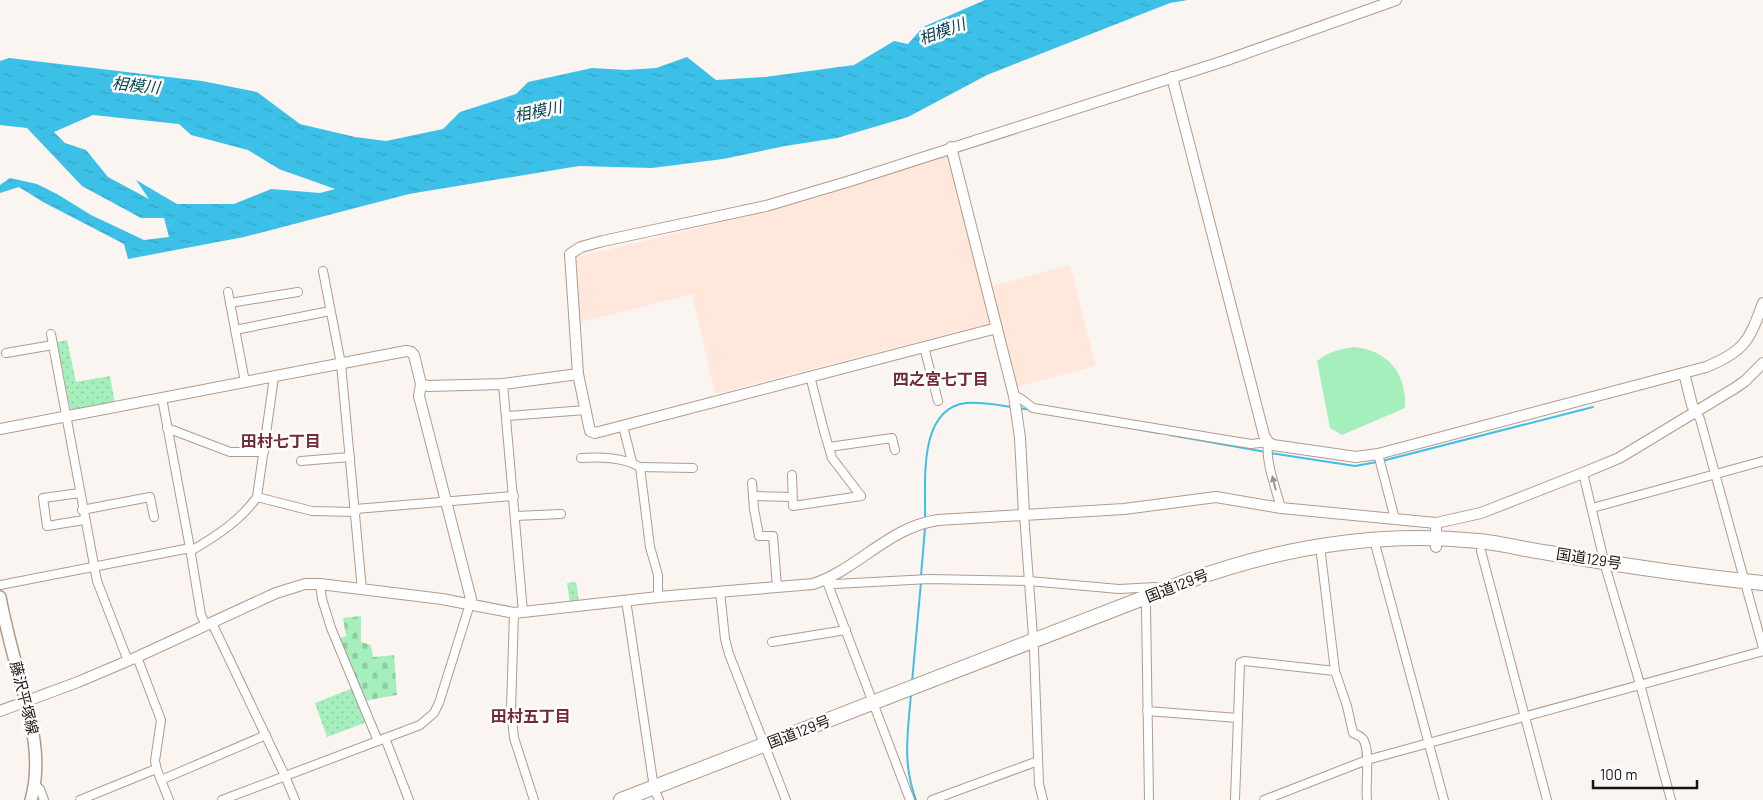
<svg xmlns="http://www.w3.org/2000/svg" width="1763" height="800" viewBox="0 0 1763 800" font-family="Barlow,'Noto Sans JP',sans-serif">
<style>
.industrial{fill:#ffe7dc}
.green{fill:url(#green-dots)}
.cemetery{fill:url(#cemetery-stones)}
.pitch{fill:#a5efbd}
.water{fill:url(#water-ripples);fill-rule:evenodd}
.lines{fill:none;stroke-linecap:round;stroke-linejoin:round}
.stream{stroke:#3cc0e7;stroke-width:2}
.street-casing{stroke:#b39a8a;stroke-width:10}
.secondary-casing{stroke:#b39a8a;stroke-width:12}
.primary-casing{stroke:#b39a8a;stroke-width:14}
.highway-casing{stroke:#b39a8a;stroke-width:16}
.street{stroke:#fff;stroke-width:8}
.secondary{stroke:#fff;stroke-width:10}
.primary{stroke:#fff;stroke-width:11}
.highway{stroke:#fff;stroke-width:14}
.oneway{fill:#989492}
.labels{text-anchor:middle;stroke-width:5;stroke-linejoin:round;paint-order:stroke}
.street-label{font-size:15px;fill:#1b120c;stroke:#fff}
.water-label{font-size:16px;font-style:italic;fill:#094353;stroke:#fff}
.neighbourhood-label{font-size:16px;font-weight:bold;fill:#722b35;stroke:#fff}
</style>
<defs>
<pattern id="green-dots" width="8" height="8" patternUnits="userSpaceOnUse" patternTransform="scale(1.25)"><rect width="8" height="8" fill="#a5efbd"/><path d="M2 2h.1M6 6h.1" fill="none" stroke="#8dcca1" stroke-width="1.8" stroke-linecap="round"/></pattern>
<pattern id="cemetery-stones" width="16" height="16" patternUnits="userSpaceOnUse" patternTransform="scale(1.25)"><rect width="16" height="16" fill="#a5efbd"/><path d="M2 7V4a2 2 0 0 1 4 0v3zM10 15v-3a2 2 0 0 1 4 0v3z" fill="#8dcca1"/></pattern>
<pattern id="water-ripples" width="26" height="14" patternUnits="userSpaceOnUse" patternTransform="scale(1.25)"><rect width="26" height="14" fill="#3cc0e7"/><path d="M2 4q2-2 4 0t4 0M15 11q2-2 4 0t4 0" fill="none" stroke="#34a4c5"/></pattern>
</defs>
<rect width="100%" height="100%" fill="#fbf5f2"/>
<g class="industrial">
<path d="M948,154L990,323L715,394L692,294L577,323L573,258L768,211Z"/>
<path d="M1070,265L1096,366L1017,387L991,286Z"/>
</g>
<g class="green">
<path d="M67,340L76,382L110,376L115,403L71,412L57,342Z"/>
<path d="M576,582L579,601L570,603L567,583Z"/>
<path d="M353,688L367,722L327,737L315,703Z"/>
</g>
<path class="cemetery" d="M361,616V642L371,645L373,657L394,655L397,695L364,701L338,639L346,636L343,618Z"/>
<path class="pitch" d="M1354,347C1388,350 1407,374 1405,408L1342,435L1330,428L1317,361C1328,352 1339,349 1354,347Z"/>
<path class="water" d="M985,0H1188L1170,3L987,75L908,117L837,138L785,146L723,159L652,168L579,166L409,194L244,237L128,259L124,244L43,202L19,187L0,193V185L10,178L37,184L57,194L91,215L144,240L169,237L164,218H141L82,186L27,128L0,125V61L9,58L202,81L257,92L300,124L355,137L386,141L443,129L460,112L516,94L528,82L592,68L626,70L656,68L687,57L716,80L765,77L854,65L894,41L908,44L923,27ZM93,115L179,124L191,135L248,150L279,169L335,189L320,193L271,189L234,204H177L136,180L149,199L108,177L86,150L65,143L54,132Z"/>
<g class="lines">
<g class="stream">
<path d="M1019,408L1032,410"/>
<path d="M1103,423L1158,433"/>
<path d="M1170,435L1266,452"/>
<path d="M1270,453L1355,466L1377,462"/>
<path d="M1382,461L1593,407"/>
<path d="M925,518C926,484 917,409 966,403C981,402 998,405 1012,407"/>
<path d="M921,576L925,528"/>
<path d="M912,682L921,582"/>
<path d="M911,694C908,732 902,763 916,800"/>
</g>
<g class="street-casing">
<g id="street">
<path d="M323,271L341,364L362,590"/>
<path d="M228,292L245,382"/>
<path d="M230,303L298,292"/>
<path d="M235,330L330,311"/>
<path d="M51,334L53,345"/>
<path d="M924,347L938,401"/>
<path d="M6,353L53,345L97,581L128,661"/>
<path d="M810,376L824,431L832,458L861,496"/>
<path d="M503,384L523,612"/>
<path d="M1014,396L1020,398L1033,408L1251,444L1268,442C1265,461 1276,489 1281,508"/>
<path d="M162,398L190,548"/>
<path d="M1696,412L1700,419L1763,648"/>
<path d="M507,416L585,410"/>
<path d="M623,426L632,462"/>
<path d="M167,428L230,452H264"/>
<path d="M829,447L892,438L895,450"/>
<path d="M1378,454L1395,519"/>
<path d="M581,458C602,457 622,457 640,467L650,547L658,575V597"/>
<path d="M301,461L350,457"/>
<path d="M640,467L693,468"/>
<path d="M1583,473L1606,569L1640,684L1671,800"/>
<path d="M792,475L793,506L861,496"/>
<path d="M752,483L754,509L759,536H773L777,587"/>
<path d="M80,493L43,498L47,526L84,520"/>
<path d="M753,496L792,497"/>
<path d="M257,497L312,511L356,512"/>
<path d="M1592,508L1763,461"/>
<path d="M355,509L514,496"/>
<path d="M82,510L150,497L154,517"/>
<path d="M1024,514L1034,650L1039,784L1043,800"/>
<path d="M515,516L561,514"/>
<path d="M1374,540L1444,800"/>
<path d="M1320,546L1335,671"/>
<path d="M191,551C216,536 240,521 257,497L274,377"/>
<path d="M1481,551L1547,800"/>
<path d="M826,579L835,584L929,579L1029,581L1119,589L1156,587L1158,591"/>
<path d="M826,579L910,800"/>
<path d="M320,584L322,599L331,628L378,741"/>
<path d="M0,585L190,548L201,615L206,625"/>
<path d="M720,591L725,639L729,654L786,800"/>
<path d="M626,600L654,788L659,800"/>
<path d="M1146,607L1149,800"/>
<path d="M514,613L511,709L514,738L534,800"/>
<path d="M212,623L285,776L295,800"/>
<path d="M772,642L846,630"/>
<path d="M137,657L161,720L155,761L157,770L169,800"/>
<path d="M1147,711L1238,718"/>
<path d="M385,738L409,800"/>
<path d="M161,780L266,735"/>
<path d="M35,785L40,789L44,800"/>
<path d="M80,800L156,769"/>
<path d="M222,800L420,725L434,713L439,703L470,604"/>
<path d="M932,800L1038,761"/>
<path d="M1235,800L1240,663L1244,661L1335,671L1347,706L1353,733C1357,735 1361,736 1363,739C1371,751 1365,785 1367,800"/>
<path d="M1264,800L1367,760L1763,651"/>
</g>
</g>
<g class="secondary-casing">
<g id="secondary">
<path d="M1172,77L1264,435L1268,442L1273,445L1356,457L1378,454L1706,367C1745,351 1749,341 1763,303"/>
<path d="M951,147L1014,396L1020,438L1024,514"/>
<path d="M997,328L595,433L590,431L578,374L570,254L581,247L603,241L766,206L850,181L1224,61L1396,0"/>
<path d="M1684,373L1692,405L1696,412"/>
<path d="M421,384L419,396L471,599L470,604"/>
<path d="M0,429L406,351L411,352L414,355L421,384L428,386L503,384L578,374"/>
<path d="M1436,547V523"/>
<path d="M0,711L78,682L137,657L276,593L305,584H320L442,599L514,613L658,597L813,584C858,569 889,527 938,520L1124,509L1216,497L1281,508L1436,523L1481,513L1583,473L1619,458L1735,388L1745,381L1763,363"/>
</g>
</g>
<g class="primary-casing">
<path id="primary" d="M0,597C5,624 12,650 19,676C30,717 43,758 31,800"/>
</g>
<g class="highway-casing">
<path id="highway" d="M621,800L1185,582C1278,548 1378,531 1478,541C1502,543 1526,550 1549,553C1620,565 1691,576 1763,583"/>
</g>
<use href="#street" class="street"/>
<use href="#secondary" class="secondary"/>
<use href="#primary" class="primary"/>
<use href="#highway" class="highway"/>
</g>
<defs><path id="oneway-solid" d="M-6-.8H1V-3.2L6.5 0L1 3.2V.8H-6Z" transform="scale(1.25)"/></defs>
<use class="oneway" href="#oneway-solid" transform="translate(1274 483) rotate(-104)"/>
<g class="labels">
<g class="street-label">
<text transform="translate(1589 559) rotate(9)" y="5">国道129号</text>
<text transform="translate(1177 586) rotate(-21)" y="5">国道129号</text>
<text transform="translate(24 698) rotate(76)" y="5">藤沢平塚線</text>
<text transform="translate(799 732) rotate(-21)" y="5">国道129号</text>
</g>
<g class="water-label">
<text transform="translate(942 31) rotate(-20)" y="6">相模川</text>
<text transform="translate(136 85) rotate(6)" y="6">相模川</text>
<text transform="translate(538 111) rotate(-12)" y="6">相模川</text>
</g>
<g class="neighbourhood-label">
<text x="941" y="385">四之宮七丁目</text>
<text x="281" y="447">田村七丁目</text>
<text x="531" y="722">田村五丁目</text>
</g>
</g>
<path d="M1593 780v8h104v-8" fill="none" stroke="#1b120c" stroke-width="2.5"/>
<text x="1600" y="780" font-size="15" fill="#1b120c" stroke="#ffffff" stroke-width="4" paint-order="stroke">100 m</text>
</svg>
